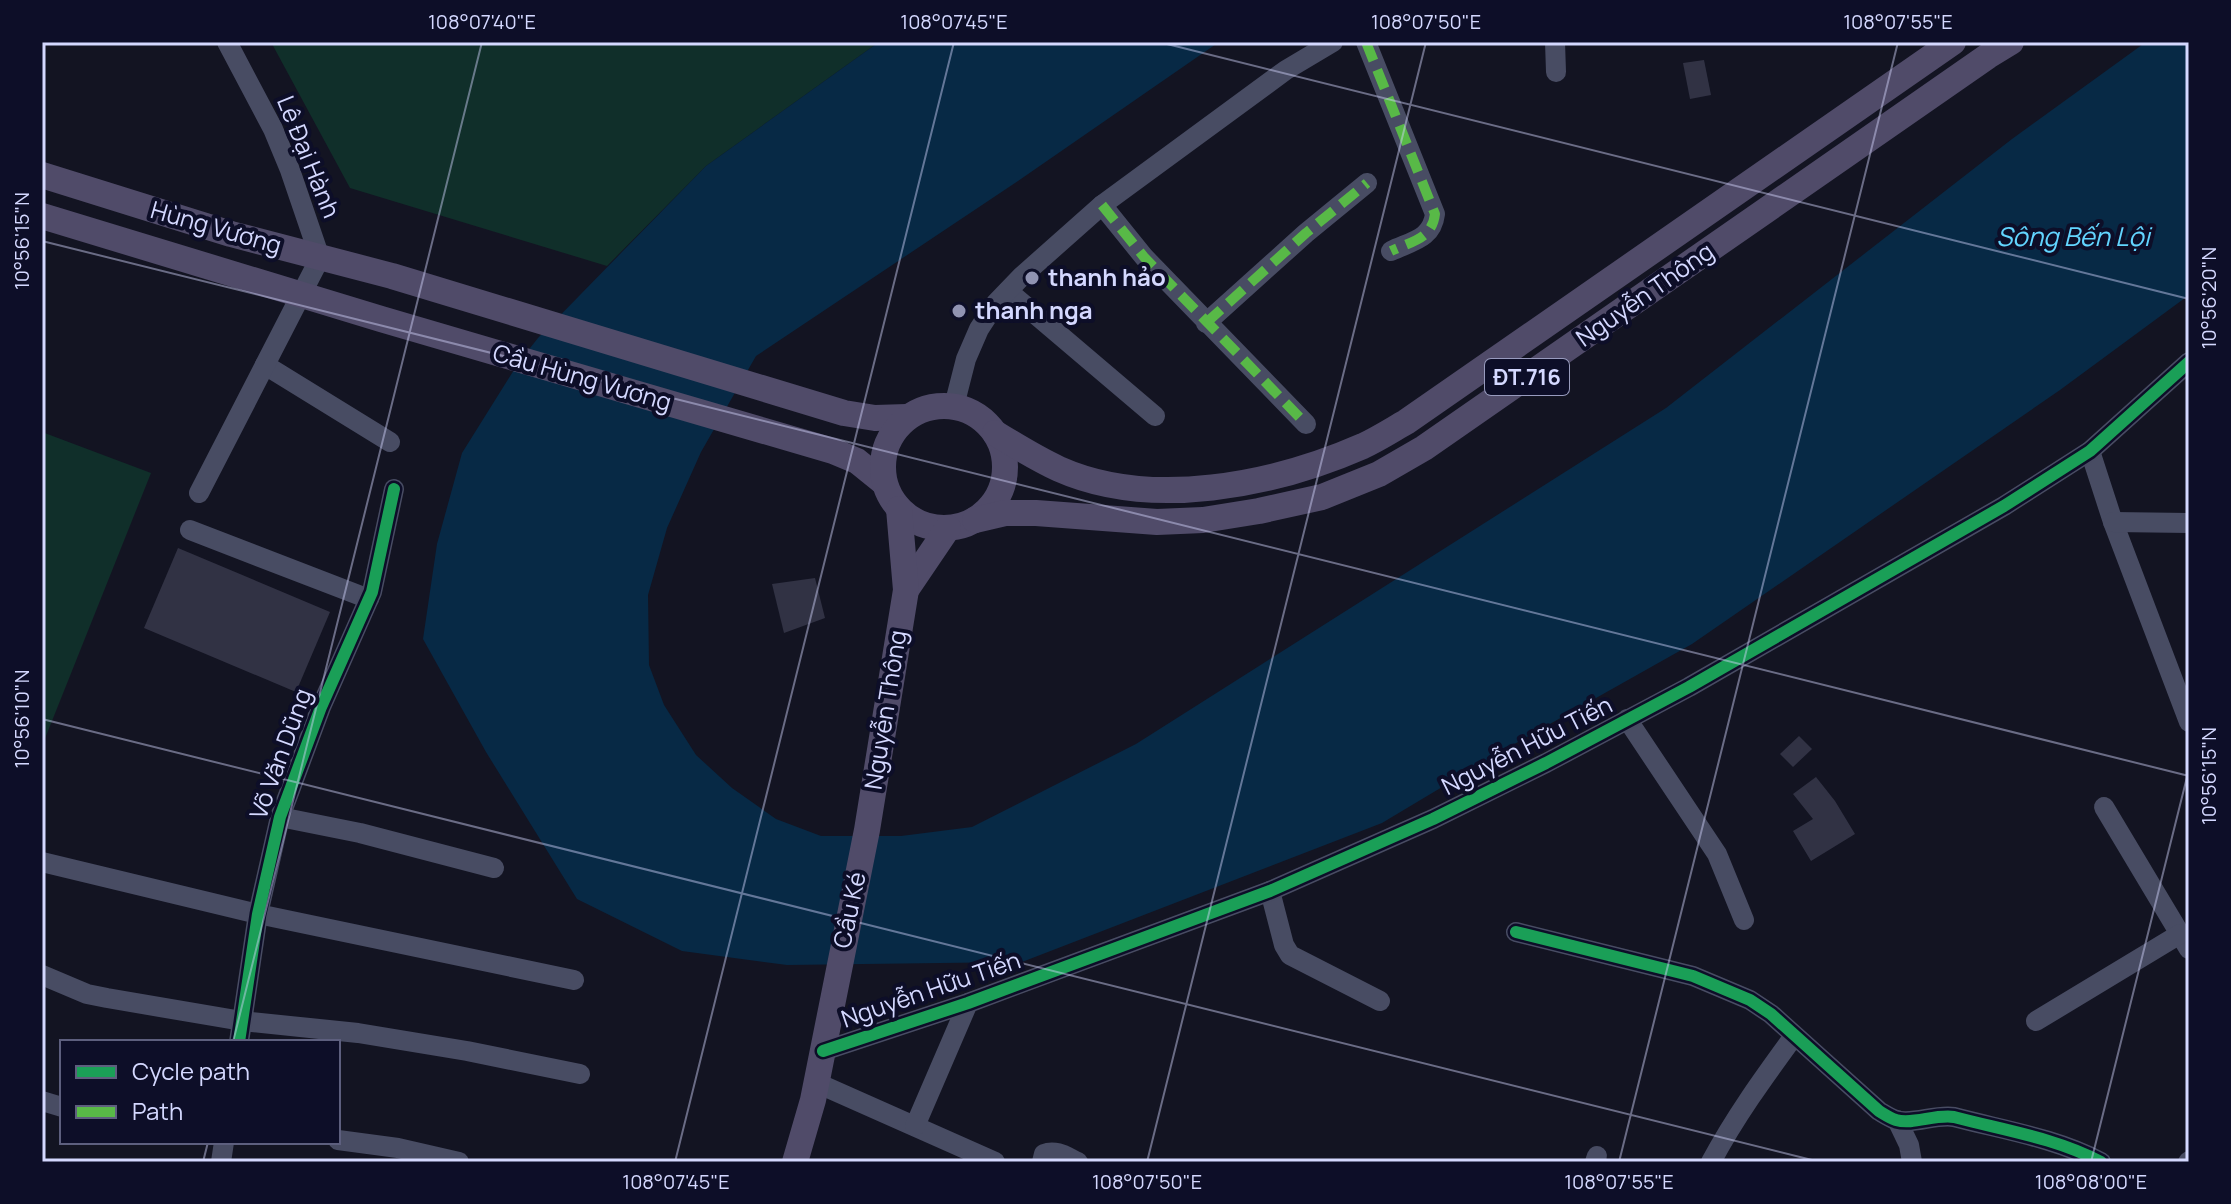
<svg xmlns="http://www.w3.org/2000/svg" width="2231" height="1204" viewBox="0 0 2231 1204" font-family="Manrope,sans-serif">
<style>
.green{fill:#102f2a}
.water{fill:#072945}
.building{fill:#313244}
.lines{fill:none;stroke-linecap:round;stroke-linejoin:round}
.minor{stroke:#484c63;stroke-width:20}
.major{stroke:#504b69;stroke-width:26}
.quiet{stroke:#58b947;stroke-width:10;stroke-dasharray:20 10;stroke-linecap:butt}
.cycleway-casing{stroke:#0d0e28;stroke-width:17}
.cycleway{stroke:#1a9f57;stroke-width:12}
.ticks{fill:none;stroke:#d4d8ff;stroke-width:2;stroke-opacity:0.45}
.poi-dot{fill:#9093b2;stroke:#0d0e28;stroke-width:3}
.labels{text-anchor:middle;stroke-width:8;stroke-linejoin:round;paint-order:stroke}
.shield{fill:#0d0e28;stroke:#989bbe;stroke-width:2}
.shield-label{font-size:22px;font-weight:bold;fill:#d4d8ff}
.street-label{font-size:24px;fill:#d4d8ff;stroke:#0d0e28}
.poi-label{font-size:24px;font-weight:bold;fill:#d4d8ff;stroke:#0d0e28;text-anchor:start}
.water-label{font-size:26px;font-style:italic;fill:#62d5ff;stroke:#0d0e28}
.neatline{fill:none;stroke:#d4d8ff;stroke-width:3}
.ticks-label{font-size:20px;text-anchor:middle;fill:#d4d8ff}
</style>
<rect width="100%" height="100%" fill="#131422"/>
<g class="green">
<path d="M271,42H879L706,166L607,266L350,188Z"/>
<path d="M42,432L151,473L42,746Z"/>
</g>
<path class="water" d="M879,42H1219L1018,181L756,356L701,452L667,528L648,595L649,665L664,705L696,755L732,788L776,819L821,836H901L972,827L1136,744L1666,408L2012,139L2146,42H2189V295L2060,390L1692,644L1509,747L1382,823L1022,962L787,965L682,951L577,899L486,752L423,639L437,544L462,453L519,362L538,338L706,166Z"/>
<g class="building">
<path d="M1704,60L1711,95L1690,99L1683,63Z"/>
<path d="M178,548L330,612L296,692L144,628Z"/>
<path d="M815,578L825,618L784,633L772,584Z"/>
<path d="M1799,736L1812,749L1793,767L1780,754Z"/>
<path d="M1816,777L1835,801L1855,834L1811,861L1793,831L1813,819L1793,794Z"/>
</g>
<g class="lines">
<g class="minor">
<path d="M1366,42L1435,214C1432,239 1412,241 1391,251"/>
<path d="M1555,42L1556,72"/>
<path d="M1102,205L1144,257L1306,424"/>
<path d="M1008,291L1155,416"/>
<path d="M1206,323L1306,233L1367,183"/>
<path d="M265,365L390,442"/>
<path d="M954,406L966,359L979,329L996,303L1022,276L1102,205L1286,70L1333,42"/>
<path d="M2090,451L2113,522L2189,722"/>
<path d="M199,493L320,258L290,170L273,129L227,42"/>
<path d="M2113,522L2189,523"/>
<path d="M190,530L369,599"/>
<path d="M1627,719L1717,854L1744,920"/>
<path d="M2104,807L2189,949"/>
<path d="M280,817L360,833L494,868"/>
<path d="M42,862L258,914L574,980"/>
<path d="M1270,891L1284,945L1290,955L1380,1001"/>
<path d="M1516,932L1693,976L1750,1000L1771,1014L1879,1111C1884,1114 1890,1118 1896,1120C1913,1125 1935,1114 1954,1117C2003,1130 2056,1138 2101,1162"/>
<path d="M42,975L87,994L107,998L242,1021L358,1033L467,1051L580,1074"/>
<path d="M2036,1021L2180,934"/>
<path d="M239,1042L258,914L280,817L321,707L372,592L394,489"/>
<path d="M823,1051L968,1003L1270,891L1433,819L1546,763L1689,687L2004,506L2090,451L2189,362"/>
<path d="M817,1083L995,1162"/>
<path d="M42,1101L62,1107"/>
<path d="M1897,1120L1909,1145L1912,1162"/>
<path d="M915,1126L968,1003"/>
<path d="M338,1140L398,1148L459,1162"/>
<path d="M221,1162L224,1142"/>
<path d="M1042,1162L1044,1154C1056,1149 1067,1157 1078,1162"/>
<path d="M1595,1162L1597,1156"/>
<path d="M1711,1162C1735,1117 1764,1077 1794,1036"/>
<path d="M2188,1162L2189,1161"/>
</g>
<g class="major">
<path d="M42,175L231,234L392,276L844,413L875,418L907,417"/>
<path d="M42,216L381,319L833,451L857,461L883,482"/>
<circle cx="944" cy="467" r="61"/>
<path d="M995,433C1016,446 1037,459 1059,469C1151,510 1274,485 1363,446C1378,439 1392,430 1406,422L1953,42"/>
<path d="M975,520L1005,513H1036L1157,522L1203,520L1259,511L1322,497L1379,474L1424,448L1988,56L2011,42"/>
<path d="M906,590L948,528"/>
<path d="M795,1162L813,1100L867,830L906,590L899,509"/>
</g>
<g class="quiet">
<path d="M1366,42L1435,214C1432,239 1412,241 1391,251"/>
<path d="M1102,205L1144,257L1306,424"/>
<path d="M1206,323L1306,233L1367,183"/>
</g>
<g class="cycleway-casing">
<g id="cycleway">
<path d="M1516,932L1693,976L1750,1000L1771,1014L1879,1111C1884,1114 1890,1118 1896,1120C1913,1125 1935,1114 1954,1117C2003,1130 2056,1138 2101,1162"/>
<path d="M239,1042L258,914L280,817L321,707L372,592L394,489"/>
<path d="M823,1051L968,1003L1270,891L1433,819L1546,763L1689,687L2004,506L2090,451L2189,362"/>
</g>
</g>
<use href="#cycleway" class="cycleway"/>
</g>
<path class="ticks" d="M1159,42L2189,299M42,241L2189,776M42,719L1820,1162M233,1042L482,42M203,1162L208,1142M675,1162L954,42M1147,1162L1426,42M1619,1162L1898,42M2091,1162L2189,769"/>
<g class="poi-dot">
<circle cx="1032" cy="278" r="8"/>
<circle cx="959" cy="311" r="8"/>
</g>
<g class="labels">
<rect class="shield" x="1485" y="359" width="84" height="36" rx="6"/>
<g class="shield-label">
<text x="1527" y="385">ĐT.716</text>
</g>
<g class="street-label">
<text transform="translate(308 157) rotate(68)" y="8">Lê Đại Hành</text>
<text transform="translate(216 228) rotate(16)" y="8">Hùng Vương</text>
<text transform="translate(1645 295) rotate(-35)" y="8">Nguyễn Thông</text>
<text transform="translate(582 378) rotate(16)" y="8">Cầu Hùng Vương</text>
<text transform="translate(886 710) rotate(-81)" y="8">Nguyễn Thông</text>
<text transform="translate(1527 746) rotate(-27)" y="8">Nguyễn Hữu Tiến</text>
<text transform="translate(281 754) rotate(-70)" y="8">Võ Văn Dũng</text>
<text transform="translate(850 910) rotate(-78)" y="8">Cầu Ké</text>
<text transform="translate(931 990) rotate(-19)" y="8">Nguyễn Hữu Tiến</text>
</g>
<g class="poi-label">
<text x="1048" y="286">thanh hảo</text>
<text x="975" y="319">thanh nga</text>
</g>
<g class="water-label">
<text x="2073" y="246">Sông Bến Lội</text>
</g>
</g>
<rect width="2231" height="1204" fill="none" stroke="#0d0e28" stroke-width="88"/>
<rect x="60" y="1040" width="280" height="104" fill="#0d0e28" stroke="#5d5f7e" stroke-width="2"/>
<rect x="76" y="1066" width="40" height="12" fill="#1a9f57" stroke="#5d5f7e" stroke-width="2"/>
<text x="132" y="1080" font-size="24" fill="#d4d8ff">Cycle path</text>
<rect x="76" y="1106" width="40" height="12" fill="#58b947" stroke="#5d5f7e" stroke-width="2"/>
<text x="132" y="1120" font-size="24" fill="#d4d8ff">Path</text>
<rect x="44" y="44" width="2143" height="1116" class="neatline"/>
<g class="ticks-label">
<text x="482" y="29">108°07'40"E</text>
<text x="954" y="29">108°07'45"E</text>
<text x="1426" y="29">108°07'50"E</text>
<text x="1898" y="29">108°07'55"E</text>
<text transform="translate(22 241) rotate(-90)" y="7">10°56'15"N</text>
<text transform="translate(2209 298) rotate(-90)" y="7">10°56'20"N</text>
<text transform="translate(22 719) rotate(-90)" y="7">10°56'10"N</text>
<text transform="translate(2209 776) rotate(-90)" y="7">10°56'15"N</text>
<text x="676" y="1189">108°07'45"E</text>
<text x="1147" y="1189">108°07'50"E</text>
<text x="1619" y="1189">108°07'55"E</text>
<text x="2091" y="1189">108°08'00"E</text>
</g>
</svg>
